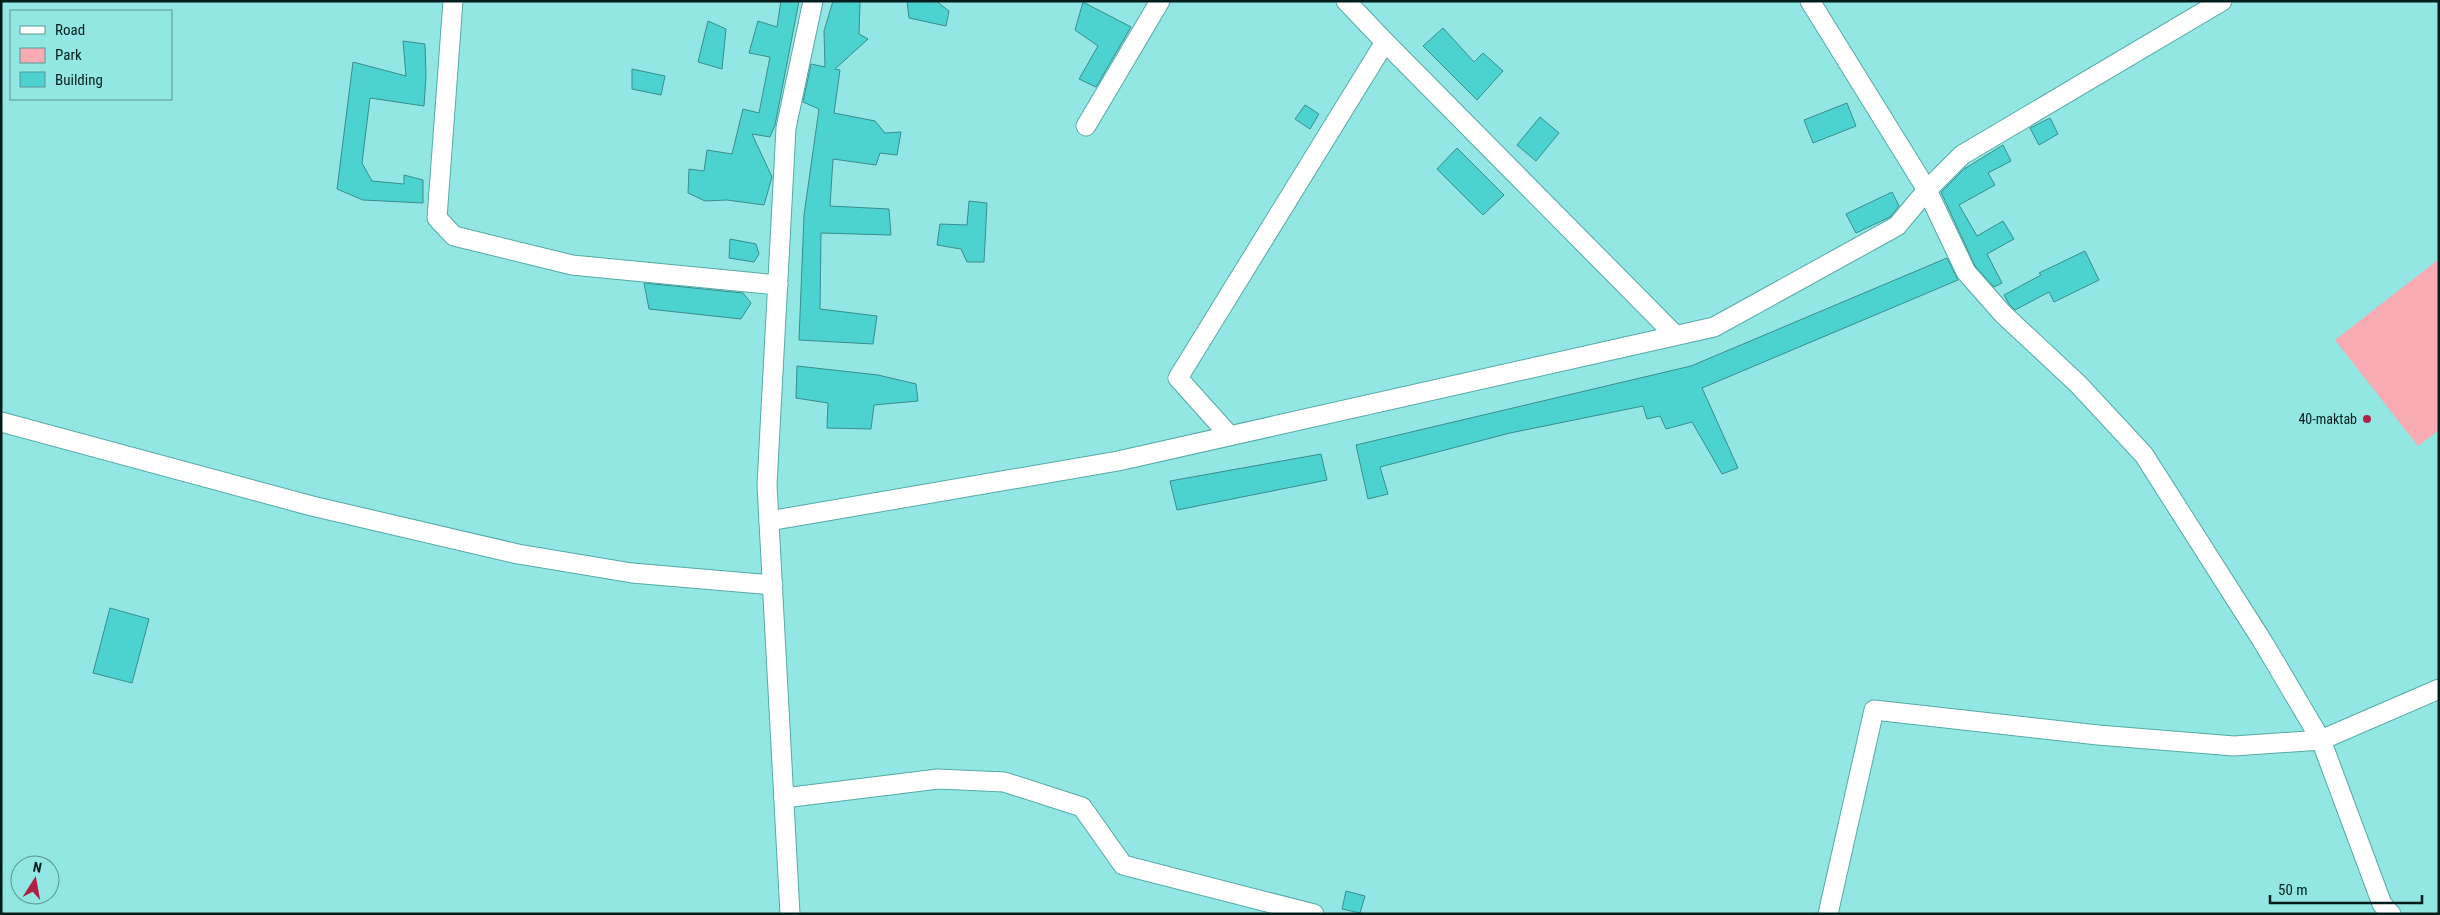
<svg xmlns="http://www.w3.org/2000/svg" width="2440" height="915" viewBox="0 0 2440 915" font-family="'Roboto Condensed',sans-serif">
<style>
.green{fill:#f8abb2}
.building{fill:#4cd3d0;stroke:#388e8c}
.lines{fill:none;stroke-linecap:round;stroke-linejoin:round}
.minor-casing{stroke:#56aaa7;stroke-width:21}
.minor{stroke:#fff;stroke-width:19}
.poi-dot{fill:#b11f45;stroke:#92e6e3;stroke-width:2}
.labels{text-anchor:middle;stroke-width:4;stroke-linejoin:round;paint-order:stroke}
.poi-label{font-size:14px;fill:#031d1c;stroke:#92e6e3;text-anchor:end}
</style>
<rect width="100%" height="100%" fill="#92e6e3"/>
<path class="green" d="M2439,259V430L2418,446L2335,340Z"/>
<g class="building">
<path d="M781,1H799L775,125L770,137L752,134L772,177L764,205L727,200L705,201L688,193L689,169L704,171L707,150L732,154L743,109L759,113L770,57L749,53L758,21L777,27Z"/>
<path d="M833,1H860L859,34L868,39L835,69L840,70L834,113L875,121L885,133L901,132L897,155L880,153L876,165L833,159L830,206L889,209L891,235L821,233L820,309L877,316L873,344L799,340L804,215L819,109L803,102L811,64L825,67L824,31Z"/>
<path d="M907,1H936L949,11L946,26L909,18Z"/>
<path d="M1083,2L1131,27L1096,87L1079,79L1098,46L1075,30Z"/>
<path d="M708,21L726,29L722,69L698,62Z"/>
<path d="M1443,28L1474,62L1483,53L1503,71L1477,100L1423,46Z"/>
<path d="M403,41L425,44L426,76L424,106L370,98L362,163L372,181L404,184V175L423,180V203L363,200L337,189L353,62L406,76Z"/>
<path d="M632,69L665,76L661,95L632,89Z"/>
<path d="M1847,103L1856,126L1813,143L1804,120Z"/>
<path d="M1305,105L1319,114L1310,129L1295,119Z"/>
<path d="M1540,117L1559,133L1536,161L1517,145Z"/>
<path d="M2050,118L2058,134L2039,145L2030,128Z"/>
<path d="M2003,145L2011,161L1988,173L1995,185L1959,205L1977,236L2003,221L2014,239L1987,254L2002,283L1994,287L1975,266L1941,192L1964,169Z"/>
<path d="M1457,148L1504,195L1483,215L1437,169Z"/>
<path d="M1892,192L1899,206L1890,217L1856,233L1846,214Z"/>
<path d="M969,201L987,203L984,262H967L961,249L937,245L940,224L967,225Z"/>
<path d="M730,239L756,244L759,254L754,262L729,258Z"/>
<path d="M2085,251L2099,280L2054,302L2049,292L2015,310L2009,304L2004,295L2041,275L2039,273Z"/>
<path d="M1947,258L1958,280L1702,388L1738,468L1722,474L1692,422L1666,429L1660,416L1647,419L1643,406L1510,433L1380,467L1388,494L1368,499L1356,445L1691,366Z"/>
<path d="M644,283L743,293L751,303L741,319L649,309Z"/>
<path d="M797,366L878,375L916,384L918,401L874,405L871,429L827,428L828,403L796,398Z"/>
<path d="M1321,454L1327,480L1177,510L1170,481Z"/>
<path d="M110,608L149,619L132,683L93,673Z"/>
<path d="M1346,891L1365,896L1360,913L1342,909Z"/>
</g>
<g class="lines">
<g class="minor-casing">
<g id="minor">
<path d="M453,1L437,218L454,236L572,265L778,285"/>
<path d="M1810,1L1927,190L1966,272L2003,314L2078,384L2144,455L2263,642L2321,740L2439,689"/>
<path d="M1385,42L1675,335"/>
<path d="M1086,126L1160,1"/>
<path d="M1,422L312,506L518,554L632,573L773,585"/>
<path d="M1229,435L1178,378L1385,42L1346,1"/>
<path d="M769,521L1118,461L1714,327L1897,226L1927,190L1962,155L2222,1"/>
<path d="M784,798L938,779L1004,782L1082,807L1123,865L1314,914"/>
<path d="M790,914L767,485L786,128L813,1"/>
<path d="M1828,914L1874,710L2098,735L2234,746L2321,740L2382,904L2391,914"/>
</g>
</g>
<use href="#minor" class="minor"/>
</g>
<circle class="poi-dot" cx="2367" cy="419" r="5"/>
<g class="labels">
<g class="poi-label">
<text x="2357" y="424">40-maktab</text>
</g>
</g>
<rect width="2440" height="915" fill="none" stroke="#031d1c" stroke-width="5"/>
<rect x="10" y="10" width="162" height="90" fill="#92e6e3" stroke="#599693"/>
<rect x="20" y="26" width="25" height="8" fill="#ffffff" stroke="#599693"/>
<text x="55" y="35" font-size="15" fill="#031d1c">Road</text>
<rect x="20" y="48" width="25" height="15" fill="#f8abb2" stroke="#599693"/>
<text x="55" y="60" font-size="15" fill="#031d1c">Park</text>
<rect x="20" y="72" width="25" height="15" fill="#4cd3d0" stroke="#599693"/>
<text x="55" y="85" font-size="15" fill="#031d1c">Building</text>
<g transform="translate(35 880) rotate(11)"><circle r="24" fill="#92e6e3" stroke="#599693"/>
<path d="M0-4L9 19L0 12L-9 19Z" fill="#b11f45"/>
<text y="-8" font-size="14" font-weight="bold" text-anchor="middle" fill="#031d1c">N</text>
</g>
<path d="M2270 895v8h152v-8" fill="none" stroke="#031d1c" stroke-width="2.5"/>
<text x="2278" y="895" font-size="15" fill="#031d1c" stroke="#92e6e3" stroke-width="4" paint-order="stroke">50 m</text>
</svg>
